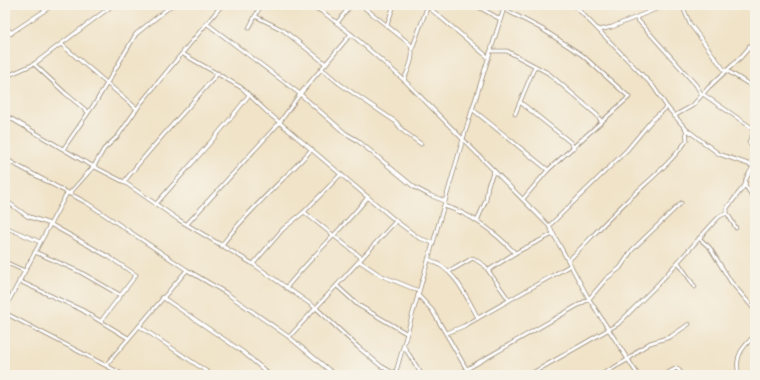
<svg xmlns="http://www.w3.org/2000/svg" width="760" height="380" viewBox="0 0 760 380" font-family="'EB Garamond',serif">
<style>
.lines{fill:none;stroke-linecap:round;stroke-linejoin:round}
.street-casing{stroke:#968673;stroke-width:4.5}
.street{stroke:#fff;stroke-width:3}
</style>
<rect width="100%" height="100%" fill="#f7f3e8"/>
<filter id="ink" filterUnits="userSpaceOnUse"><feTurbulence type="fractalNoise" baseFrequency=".025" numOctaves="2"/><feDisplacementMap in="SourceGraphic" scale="8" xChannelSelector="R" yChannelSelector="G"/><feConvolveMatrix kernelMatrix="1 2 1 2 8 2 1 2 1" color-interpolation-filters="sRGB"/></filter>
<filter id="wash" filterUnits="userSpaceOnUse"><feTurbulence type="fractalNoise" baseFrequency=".012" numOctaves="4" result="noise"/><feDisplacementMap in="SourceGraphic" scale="16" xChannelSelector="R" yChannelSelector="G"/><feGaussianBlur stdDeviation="0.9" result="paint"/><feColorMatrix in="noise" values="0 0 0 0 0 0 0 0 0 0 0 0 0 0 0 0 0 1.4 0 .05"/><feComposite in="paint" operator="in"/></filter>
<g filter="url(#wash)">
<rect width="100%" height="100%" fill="#f0e3c8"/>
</g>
<g filter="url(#ink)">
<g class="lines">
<g class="street-casing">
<g id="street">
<path d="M308,5L323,12L351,34L404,80L549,226L589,299L638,375"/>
<path d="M361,5L410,44C416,56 408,69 404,80"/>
<path d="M475,5L500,19"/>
<path d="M574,5L653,86L667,107"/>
<path d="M682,5L690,24L725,71"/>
<path d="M427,6L489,58"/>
<path d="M504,9L542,29L582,55L629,97L548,170L523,199"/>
<path d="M255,16L283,30L326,64"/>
<path d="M636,18L696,85L700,92L755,130"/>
<path d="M206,23L300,94L345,133L357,140L414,187L429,195L445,201"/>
<path d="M337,23L351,5"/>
<path d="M387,25L394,5"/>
<path d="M5,27L12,33"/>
<path d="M249,28L261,5"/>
<path d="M599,30L612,27L666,5"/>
<path d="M5,37L53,5"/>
<path d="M61,44L137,109"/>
<path d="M749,46L755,50"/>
<path d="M412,49L428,5"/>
<path d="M492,51H507L548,73L597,115L601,121"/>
<path d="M183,54L242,88L266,111L396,221L289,337"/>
<path d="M34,64L65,93L88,112"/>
<path d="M322,69L340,84L396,122L403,131L421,144"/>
<path d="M726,70L755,88"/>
<path d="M5,77L34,64L113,5"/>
<path d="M520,102L570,142L574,148"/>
<path d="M472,109L548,170"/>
<path d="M515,114L535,66"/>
<path d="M5,115L85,162L124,182L179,220L253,264L316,308L358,347L381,366L395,374"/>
<path d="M674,116L692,106L709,87L740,58L755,41"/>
<path d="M755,131L749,142L755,151"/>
<path d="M64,148L97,100L136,34L172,5"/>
<path d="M5,159L87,203L187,270L226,293L289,337L335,375"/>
<path d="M755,163L746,179L745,185L755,200"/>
<path d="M5,170L11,162"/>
<path d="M124,182C153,144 187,110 218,73"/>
<path d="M69,194L94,166L104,149L118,136L141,103L222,5"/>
<path d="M5,200L27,216L50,224L109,257L136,275L101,321"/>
<path d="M156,204C187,168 220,134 249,95"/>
<path d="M444,206C472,214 495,232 515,253"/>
<path d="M304,212L362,258"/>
<path d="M396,221L419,238L433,243"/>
<path d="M477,221L486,200L488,185L494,171"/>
<path d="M187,224L280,122L300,94L351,34"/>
<path d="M549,226L627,150L652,120L667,107L686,129L719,154L754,166"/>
<path d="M5,227L40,242"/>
<path d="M736,228L727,213V208L745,185"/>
<path d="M699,238L710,248L731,282L755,310"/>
<path d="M221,246C248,210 282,182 312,149"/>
<path d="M35,252L80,272L120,295"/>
<path d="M428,259C455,269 465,294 478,318"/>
<path d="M569,260C588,241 607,220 627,201C648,181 670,164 687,140L686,129"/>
<path d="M359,261L380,275L419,291"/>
<path d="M5,262L25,271"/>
<path d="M678,262L695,287"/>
<path d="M253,264L283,229L304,212L341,174"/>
<path d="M489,270L515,253L553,234"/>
<path d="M450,271L473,258L485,266L509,300"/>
<path d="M19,281L82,310L128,338"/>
<path d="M337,286L358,305L406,333"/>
<path d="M286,288C312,256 342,229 368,197"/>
<path d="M418,295L432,310L470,375"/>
<path d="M162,297L243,352L270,375"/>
<path d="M5,308L67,193"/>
<path d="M5,313L124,375"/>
<path d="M139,326L212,375"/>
<path d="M447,333L464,326L571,265"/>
<path d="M403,345L422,375"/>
<path d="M106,365L187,270"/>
<path d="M467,369L589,299L606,279L620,268L632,250L681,203"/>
<path d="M395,375L463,139L505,5"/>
<path d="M529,375L618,324L659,283L714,222L720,216L727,213"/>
<path d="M601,375L629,359L639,350L650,343L670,337L689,324"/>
<path d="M663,375L677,368L683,375"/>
<path d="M739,375C734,356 742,348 755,335"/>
</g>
</g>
<use href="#street" class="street"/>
</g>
</g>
<rect width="760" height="380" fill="none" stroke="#f7f3e8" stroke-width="20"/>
</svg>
